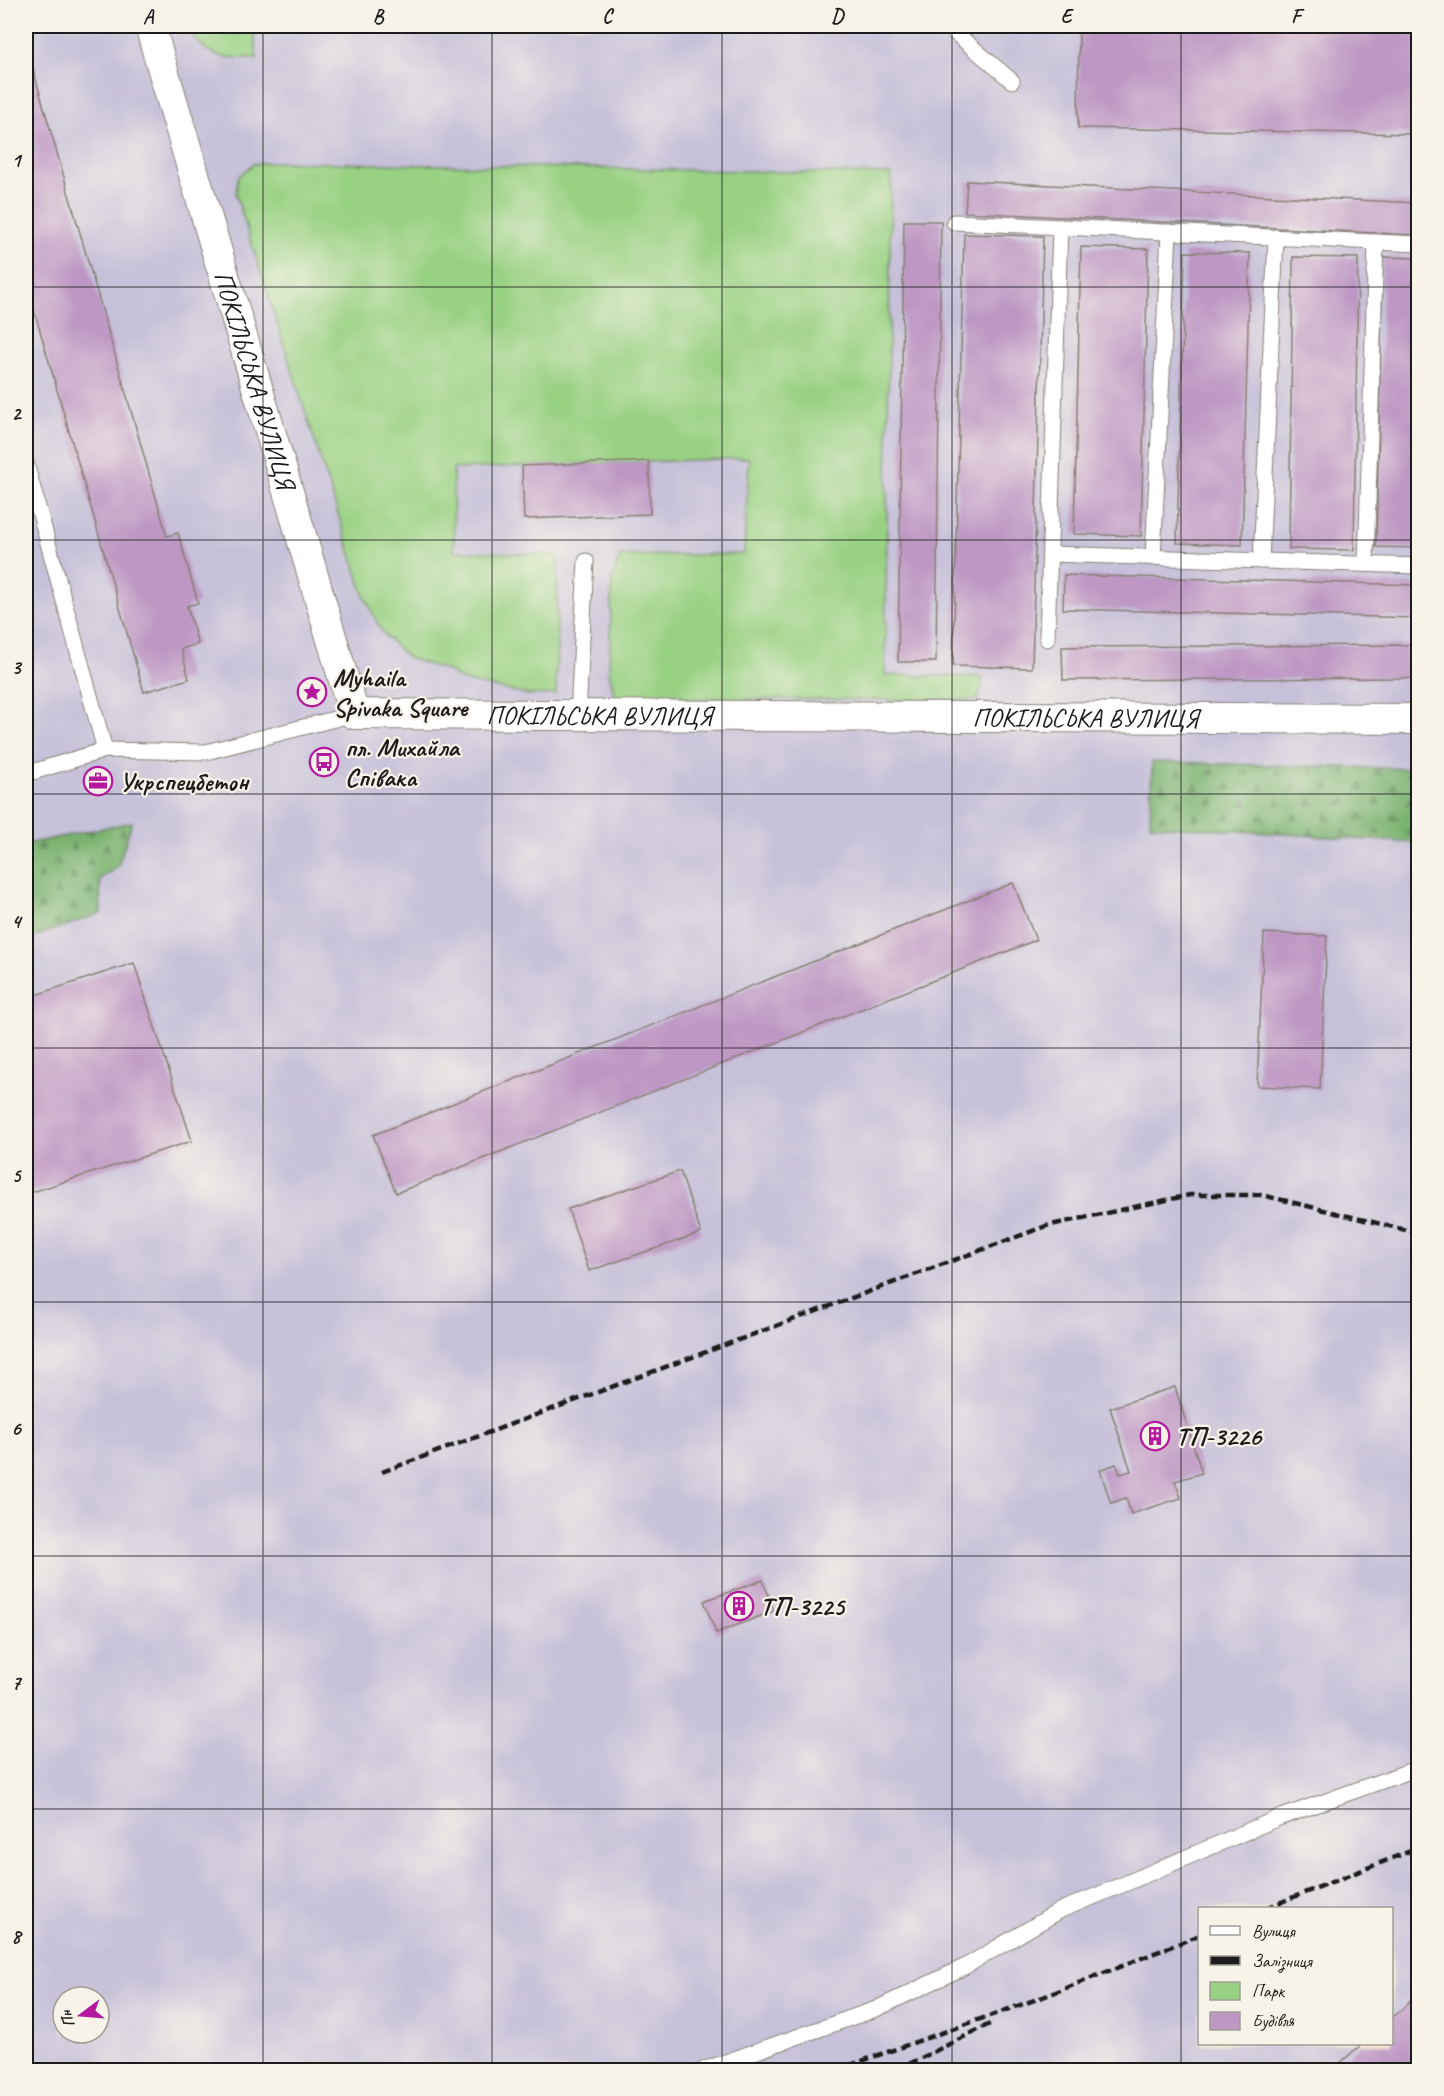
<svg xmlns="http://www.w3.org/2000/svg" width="1444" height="2096" viewBox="0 0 1444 2096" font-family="Caveat,sans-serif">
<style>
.industrial{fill:#c6c0d9;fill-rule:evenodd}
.green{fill:#99d183;stroke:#5a7650;stroke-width:1.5}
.forest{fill:url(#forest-firs);stroke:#4b6846;stroke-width:1.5}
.building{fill:#be97c4}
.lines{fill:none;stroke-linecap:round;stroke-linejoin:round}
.lane-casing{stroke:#888076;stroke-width:17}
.street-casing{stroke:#888076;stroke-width:32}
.lane{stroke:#fff;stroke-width:15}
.street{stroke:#fff;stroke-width:30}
.rail{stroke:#1c1c1c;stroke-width:4.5;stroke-dasharray:9 4.5;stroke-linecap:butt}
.grid{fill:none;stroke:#1c1c1c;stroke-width:1.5;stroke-opacity:0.55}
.labels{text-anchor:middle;stroke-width:4.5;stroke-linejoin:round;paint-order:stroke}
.street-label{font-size:26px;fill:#1c1c1c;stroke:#f7f3e8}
.poi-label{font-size:26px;font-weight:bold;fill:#1c1c1c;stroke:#f7f3e8;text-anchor:start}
.neatline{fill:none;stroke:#1c1c1c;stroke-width:2}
.grid-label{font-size:20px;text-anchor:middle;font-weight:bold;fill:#1c1c1c}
</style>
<defs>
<pattern id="forest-firs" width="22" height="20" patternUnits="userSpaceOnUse" patternTransform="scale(1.5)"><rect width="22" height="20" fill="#7ab371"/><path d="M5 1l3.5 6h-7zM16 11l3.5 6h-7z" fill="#63915c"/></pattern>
</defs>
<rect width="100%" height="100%" fill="#f7f3e8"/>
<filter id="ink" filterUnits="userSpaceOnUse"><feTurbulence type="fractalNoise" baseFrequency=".0167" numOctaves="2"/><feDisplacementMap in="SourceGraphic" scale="12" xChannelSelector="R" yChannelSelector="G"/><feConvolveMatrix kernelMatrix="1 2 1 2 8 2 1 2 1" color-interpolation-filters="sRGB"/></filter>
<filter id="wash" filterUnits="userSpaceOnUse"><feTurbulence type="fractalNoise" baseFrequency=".008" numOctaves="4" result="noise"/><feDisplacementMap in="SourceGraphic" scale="24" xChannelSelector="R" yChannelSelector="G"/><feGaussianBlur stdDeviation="1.35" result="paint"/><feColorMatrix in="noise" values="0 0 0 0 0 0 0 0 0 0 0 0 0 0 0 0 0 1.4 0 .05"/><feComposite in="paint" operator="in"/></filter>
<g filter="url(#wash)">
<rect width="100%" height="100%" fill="#f5e5d0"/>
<path class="industrial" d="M26,26H1418V2070H26ZM1200,1908H1392V2044H1200ZM63,1997H99V2033H63Z"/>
<g class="green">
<path d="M185,26H253L257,58C217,58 210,59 185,26Z"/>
<path d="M278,162L891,174L885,675L983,677L978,700L615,699L609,672L612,580L620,556L744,554L749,458L453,469L454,551L558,555L556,694L529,695L463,681L446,670L408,658L383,633L365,598L236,195L238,177L253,164Z"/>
</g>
<g class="forest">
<path d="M1152,762L1418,769V843L1150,825Z"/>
<path d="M132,822L118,866L100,879L101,913L26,940V844Z"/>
</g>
<g id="blocks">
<g class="building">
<path d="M1079,26H1418V134L1078,128Z"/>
<path d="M26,45L167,536L178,533L198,603L187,606L198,644L181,649L189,679L144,692L26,282Z"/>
<path d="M967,181L1418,203V235L965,212Z"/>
<path d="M904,221H941L936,662H898Z"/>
<path d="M964,234L1043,236L1032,668L953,666Z"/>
<path d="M1081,247L1148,249L1141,536L1074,534Z"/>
<path d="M1185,252L1250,253L1242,545L1177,543Z"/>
<path d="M1293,257L1358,258L1354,550L1289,549Z"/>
<path d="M1383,257L1418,258V548L1376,547Z"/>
<path d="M649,461L650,514L524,519L522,466Z"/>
<path d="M1064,575L1418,585V618L1063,609Z"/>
<path d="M1418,645V678L1063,680L1062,647Z"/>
<path d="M1013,883L1036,940L396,1193L373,1135Z"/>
<path d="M1264,933L1327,936L1320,1089L1257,1086Z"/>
<path d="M134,963L192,1141L26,1194V998Z"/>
<path d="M680,1171L701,1233L589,1271L568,1209Z"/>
<path d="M1175,1387L1202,1473L1175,1481L1181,1498L1131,1514L1126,1498L1111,1503L1100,1470L1116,1464L1120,1474L1131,1471L1110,1408Z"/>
<path d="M763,1580L774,1611L716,1633L704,1601Z"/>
<path d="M1418,1994V2070H1332L1362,2044H1392V2018Z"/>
</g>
</g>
</g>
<g filter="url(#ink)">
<use href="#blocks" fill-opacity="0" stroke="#888076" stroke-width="1.5"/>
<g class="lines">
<g class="lane-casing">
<g id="lane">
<path d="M947,26L1012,81"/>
<path d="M954,222L1418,244"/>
<path d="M26,463L105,750"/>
<path d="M1050,554L1418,566"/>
<path d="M1153,558L1169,232"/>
<path d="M1261,561L1276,237"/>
<path d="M1366,564L1376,242"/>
<path d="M1047,639L1060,227"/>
<path d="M578,715L586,561"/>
<path d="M26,774L105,750L206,752L354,714"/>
<path d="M703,2070L876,2009L966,1966L1061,1910L1122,1885L1276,1819L1418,1768"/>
</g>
</g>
<g class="street-casing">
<g id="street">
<path id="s1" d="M150,26L354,714L1418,719"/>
</g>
</g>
<use href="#lane" class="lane"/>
<use href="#street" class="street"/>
<g class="rail">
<path d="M382,1472L1046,1226L1190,1195H1262L1418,1233"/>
<path d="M1266,1908L1418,1848"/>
<path d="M836,2070L1043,1997L1200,1935"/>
<path d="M897,2070L992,2023"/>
</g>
</g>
</g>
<path class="grid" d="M263,26V2070M492,26V2070M722,26V2070M952,26V2070M1181,26V2070M26,287H1418M26,540H1418M26,794H1418M26,1048H1418M26,1302H1418M26,1556H1418M26,1809H1418"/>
<defs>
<g id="sight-ring" transform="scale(1.5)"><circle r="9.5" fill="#f7f3e8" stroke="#b5179e" stroke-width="1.5"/><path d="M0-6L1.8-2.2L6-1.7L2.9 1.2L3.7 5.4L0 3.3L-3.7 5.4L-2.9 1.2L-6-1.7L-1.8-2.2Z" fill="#b5179e"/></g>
<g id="bus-ring" transform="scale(1.5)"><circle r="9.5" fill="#f7f3e8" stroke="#b5179e" stroke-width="1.5"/><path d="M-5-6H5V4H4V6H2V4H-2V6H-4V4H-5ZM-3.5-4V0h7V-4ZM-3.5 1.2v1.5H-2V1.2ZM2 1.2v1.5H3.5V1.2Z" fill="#b5179e"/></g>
<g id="office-ring" transform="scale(1.5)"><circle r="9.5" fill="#f7f3e8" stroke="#b5179e" stroke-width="1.5"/><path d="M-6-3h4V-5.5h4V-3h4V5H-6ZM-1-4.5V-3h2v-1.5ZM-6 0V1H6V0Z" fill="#b5179e"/></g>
<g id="building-ring" transform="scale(1.5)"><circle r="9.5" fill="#f7f3e8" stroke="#b5179e" stroke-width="1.5"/><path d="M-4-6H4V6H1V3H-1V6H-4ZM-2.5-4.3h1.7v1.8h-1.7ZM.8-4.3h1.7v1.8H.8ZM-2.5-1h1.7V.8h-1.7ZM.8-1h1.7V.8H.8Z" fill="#b5179e"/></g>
</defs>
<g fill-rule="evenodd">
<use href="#sight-ring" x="312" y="692"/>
<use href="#bus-ring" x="324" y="762"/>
<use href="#office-ring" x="98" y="781"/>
<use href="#building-ring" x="1155" y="1436"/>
<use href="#building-ring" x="739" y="1606"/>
</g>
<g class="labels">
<g class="street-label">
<text dy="9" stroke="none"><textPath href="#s1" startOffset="369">ПОКІЛЬСЬКА ВУЛИЦЯ</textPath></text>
<text dy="9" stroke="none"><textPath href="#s1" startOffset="963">ПОКІЛЬСЬКА ВУЛИЦЯ</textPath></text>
<text dy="9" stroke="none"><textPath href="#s1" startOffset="1449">ПОКІЛЬСЬКА ВУЛИЦЯ</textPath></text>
</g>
<g class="poi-label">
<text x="333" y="686">Myhaila<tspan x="333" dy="30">Spivaka Square</tspan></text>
<text x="345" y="756">пл. Михайла<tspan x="345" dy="30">Співака</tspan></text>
<text x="119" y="790">Укрспецбетон</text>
<text x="1176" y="1445">ТП-3226</text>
<text x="760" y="1615">ТП-3225</text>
</g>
</g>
<rect width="1444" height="2096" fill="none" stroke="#f7f3e8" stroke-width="66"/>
<rect x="1198" y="1907" width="195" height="138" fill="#f7f3e8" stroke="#9f9d96" stroke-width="1.5"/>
<rect x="1210" y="1926" width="30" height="9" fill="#ffffff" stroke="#9f9d96" stroke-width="1.5"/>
<text x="1252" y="1937" font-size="18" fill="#1c1c1c">Вулиця</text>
<rect x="1210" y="1956" width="30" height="9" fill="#1c1c1c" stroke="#9f9d96" stroke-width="1.5"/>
<text x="1252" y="1967" font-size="18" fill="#1c1c1c">Залізниця</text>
<rect x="1210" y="1982" width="30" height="18" fill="#99d183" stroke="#9f9d96" stroke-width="1.5"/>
<text x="1252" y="1997" font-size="18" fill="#1c1c1c">Парк</text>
<rect x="1210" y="2012" width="30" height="18" fill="#be97c4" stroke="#9f9d96" stroke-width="1.5"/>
<text x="1252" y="2027" font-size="18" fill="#1c1c1c">Будівля</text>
<g transform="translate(81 2015) rotate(254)"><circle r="28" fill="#f7f3e8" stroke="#9f9d96" stroke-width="1.5"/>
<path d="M0-4.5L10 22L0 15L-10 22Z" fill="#b5179e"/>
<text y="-9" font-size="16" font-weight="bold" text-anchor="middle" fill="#1c1c1c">Пн</text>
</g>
<rect x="33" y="33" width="1378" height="2030" class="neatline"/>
<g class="grid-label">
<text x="148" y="23">A</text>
<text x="378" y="23">B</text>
<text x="607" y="23">C</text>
<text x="837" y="23">D</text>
<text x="1066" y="23">E</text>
<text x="1296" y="23">F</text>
<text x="16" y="167">1</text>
<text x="16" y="420">2</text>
<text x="16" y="674">3</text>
<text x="16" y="928">4</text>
<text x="16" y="1182">5</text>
<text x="16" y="1435">6</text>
<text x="16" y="1689">7</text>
<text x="16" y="1943">8</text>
</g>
</svg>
